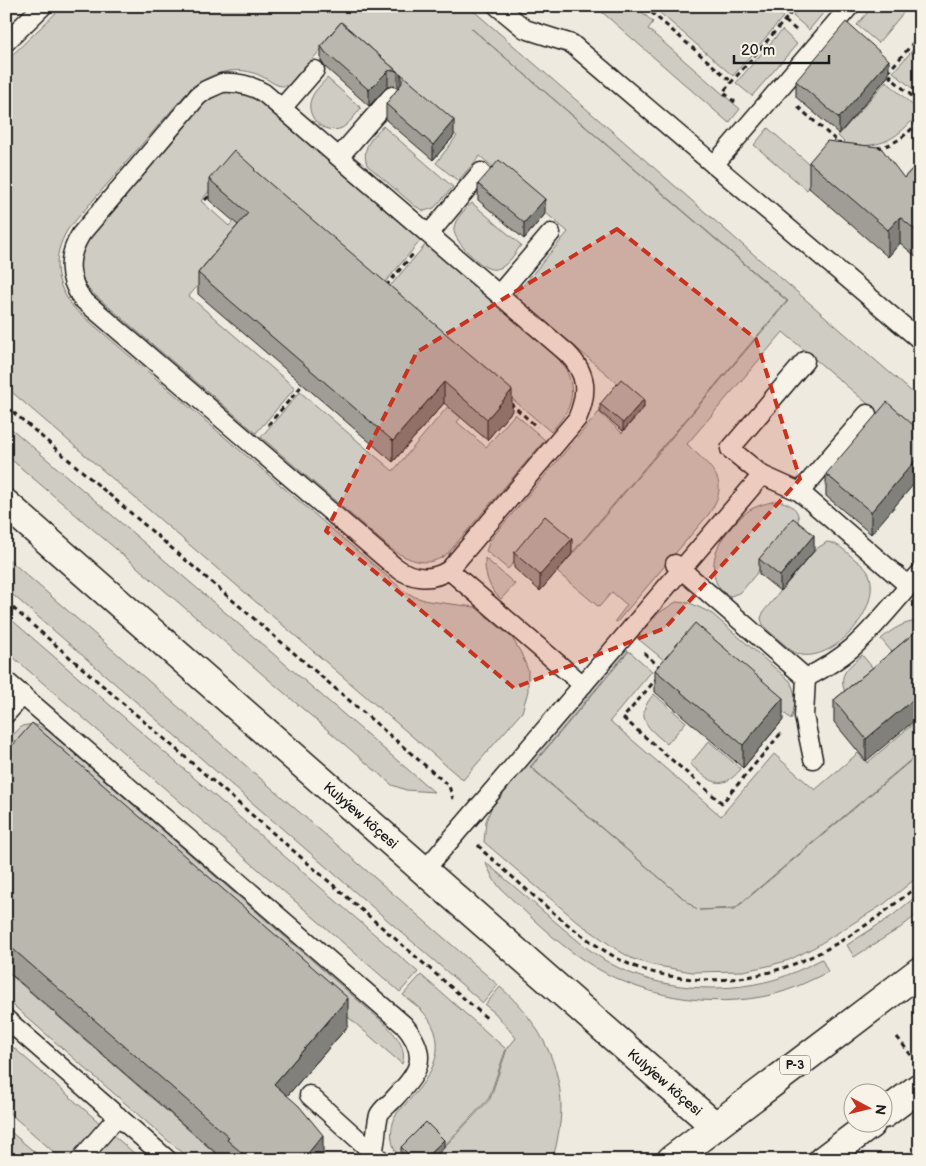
<svg xmlns="http://www.w3.org/2000/svg" width="926" height="1166" viewBox="0 0 926 1166" font-family="'Balsamiq Sans',sans-serif">
<style>
.green{fill:#cfccc3;stroke:#767470}
.lines{fill:none;stroke-linecap:round;stroke-linejoin:round}
.lane-casing{stroke:#1c1c1c;stroke-width:21}
.secondary-casing{stroke:#1c1c1c;stroke-width:31}
.highway-casing{stroke:#1c1c1c;stroke-width:31}
.path{stroke:#1c1c1c;stroke-width:3;stroke-dasharray:5 4;stroke-linecap:butt}
.lane{stroke:#f7f3e8;stroke-width:18}
.secondary{stroke:#f7f3e8;stroke-width:28}
.highway{stroke:#f7f3e8;stroke-width:28}
.wall{fill:#a09d96;stroke:#1c1c1c}
.shaded-wall{fill:#82807a;stroke:#1c1c1c}
.building{fill:#bab7af;stroke:#1c1c1c}
.marked{fill:#c8321e;fill-opacity:0.2;stroke:#c8321e;stroke-width:4;stroke-dasharray:10 6;stroke-linejoin:round}
.labels{text-anchor:middle;stroke-width:5;stroke-linejoin:round;paint-order:stroke}
.shield{fill:#f7f3e8;stroke:#5e5c59;stroke-width:1}
.shield-label{font-size:12px;font-weight:bold;fill:#1c1c1c}
.street-label{font-size:14px;fill:#1c1c1c;stroke:#f7f3e8}
</style>
<rect width="100%" height="100%" fill="#eeeae0"/>
<filter id="ink" filterUnits="userSpaceOnUse"><feTurbulence type="fractalNoise" baseFrequency=".02" numOctaves="2"/><feDisplacementMap in="SourceGraphic" scale="10" xChannelSelector="R" yChannelSelector="G"/><feConvolveMatrix kernelMatrix="1 2 1 2 8 2 1 2 1" color-interpolation-filters="sRGB"/></filter>
<g filter="url(#ink)">
<g class="green">
<path d="M63,6H468L920,399V448L783,332L687,444C711,468 733,480 708,515L617,622L615,621L627,605L612,592L599,607L557,572L788,301L471,28L787,301L572,553L543,529L508,569L486,551L490,540L599,412L622,433L645,407L515,295L568,232L480,156L458,181L436,163L457,136L336,32L290,85C277,89 272,81 261,76C237,64 211,73 191,88L68,229C51,257 54,284 75,309L403,590L415,597L428,601L475,607L512,638L521,653L528,670V691L522,712L463,780L6,387V61Z"/>
<path d="M595,6H635L653,22L648,29L740,109L729,123Z"/>
<path d="M652,6H771L783,17L733,76Z"/>
<path d="M802,6H829L809,30L793,16Z"/>
<path d="M873,6H909L878,43L857,25Z"/>
<path d="M782,30L797,44L752,96L736,83Z"/>
<path d="M920,42V95L893,72Z"/>
<path d="M327,78L361,108C356,114 349,124 342,128C323,136 303,115 312,97C315,90 322,84 327,78Z"/>
<path d="M886,81L920,112C896,139 885,147 848,146L838,136Z"/>
<path d="M232,92L250,95L257,99L421,240L381,287L234,161L201,201L229,226L258,193L269,203L189,296L295,388L256,433L89,290C77,273 76,258 88,241L207,101L223,93Z"/>
<path d="M383,126L453,187L434,208L424,211L415,206L367,165C361,147 372,138 383,126Z"/>
<path d="M768,128L809,164L825,168L807,190L754,145Z"/>
<path d="M472,203L521,245C516,252 508,265 500,268C496,269 492,270 488,268C478,264 452,240 454,228C455,218 465,210 472,203Z"/>
<path d="M426,244C454,267 481,291 508,314C526,330 562,354 569,377C577,402 565,415 551,432L386,291Z"/>
<path d="M472,378L485,389L457,422L486,447L515,414L545,440L448,553C429,569 410,561 391,549L261,437L300,392L393,471Z"/>
<path d="M6,424L434,792L406,790L392,785L6,455Z"/>
<path d="M775,501C788,501 803,510 797,525L741,592L731,596C708,589 711,556 722,539C728,531 736,522 743,515C751,507 764,504 775,501Z"/>
<path d="M827,542C837,543 843,549 850,555C856,561 865,566 869,574C882,608 836,660 802,655C793,654 787,646 780,641C773,634 762,628 761,618L764,611L816,549Z"/>
<path d="M6,557L498,985L483,1003L6,589Z"/>
<path d="M485,558L515,584L501,599C489,590 484,573 485,558Z"/>
<path d="M676,602L690,603L711,613L790,681C797,694 796,706 791,719L694,636L670,665L637,638L657,614Z"/>
<path d="M6,615L418,972L400,992L6,651Z"/>
<path d="M920,621V647L901,663L881,639C893,629 903,622 920,621Z"/>
<path d="M624,647L628,651L530,767L697,910L531,767L629,651L652,671L610,721L721,816L774,754L815,790L858,753L867,763L920,718V752L735,908L699,910L735,909L920,753V875L884,904L815,947L789,960L768,966L743,971L692,972L652,965L633,959L619,951L579,923L484,842L486,821L494,801Z"/>
<path d="M862,655L882,679L846,695C837,674 847,669 862,655Z"/>
<path d="M654,694L686,722L667,744C648,728 633,717 654,694Z"/>
<path d="M34,724L47,730L383,1022C394,1033 408,1047 402,1064L36,745L6,779V742L22,726Z"/>
<path d="M709,741L741,769C721,793 710,781 690,764Z"/>
<path d="M485,862C508,881 530,900 552,919C571,935 591,953 613,965C659,990 722,994 773,980C790,975 806,967 822,959L828,972C811,980 794,989 775,994C710,1010 637,997 582,959C553,940 527,913 501,889L494,880Z"/>
<path d="M920,893V912L900,928L854,957L847,945L892,916Z"/>
<path d="M6,971L223,1160H190L6,999Z"/>
<path d="M421,975L506,1049L489,1098L443,1147L426,1129L398,1157C390,1142 389,1129 397,1113C423,1086 456,1051 424,1013C418,1006 410,1001 403,995Z"/>
<path d="M500,987C541,1022 569,1075 559,1130C557,1141 556,1151 551,1160H432L490,1099L507,1049L516,1038L495,1013L485,1005Z"/>
<path d="M6,1041L101,1124L69,1160H63L6,1110Z"/>
<path d="M6,1128L44,1160H6Z"/>
<path d="M113,1135L142,1160H92Z"/>
</g>
<g class="lines">
<g class="lane-casing">
<g id="lane">
<path d="M497,6L525,29L572,44L920,340"/>
<path d="M6,42L43,6"/>
<path d="M222,83C238,82 251,85 264,93L567,353C588,374 588,393 577,419L449,570C430,582 411,579 394,566L82,299C67,276 67,257 81,234L198,96L206,90Z"/>
<path d="M282,108L315,70"/>
<path d="M339,157L392,96"/>
<path d="M714,165L850,6"/>
<path d="M429,234L481,172"/>
<path d="M499,294L551,233"/>
<path d="M805,361L730,449L762,475L800,492L909,586"/>
<path d="M800,492L867,414"/>
<path d="M675,564L806,678L804,716L813,759"/>
<path d="M449,570L583,685"/>
<path d="M806,678C823,669 838,660 852,648C877,626 898,598 920,573"/>
<path d="M6,681L404,1025C432,1058 417,1074 392,1101C388,1105 381,1110 379,1115C374,1131 379,1148 367,1160"/>
<path d="M6,714L23,695"/>
<path d="M424,871L762,475"/>
<path d="M6,1019L168,1160"/>
<path d="M309,1095L380,1159"/>
<path d="M80,1160L118,1116"/>
</g>
</g>
<g class="secondary-casing">
<path id="secondary" d="M6,504L715,1126"/>
</g>
<g class="highway-casing">
<g id="highway">
<path d="M884,1114L920,1087"/>
<path d="M671,1160L920,971"/>
<path d="M823,1160L871,1124"/>
</g>
</g>
<g class="path">
<path d="M644,6L732,82"/>
<path d="M779,6L789,15"/>
<path d="M785,21L796,30"/>
<path d="M920,35L888,72L892,74L890,77L920,103"/>
<path d="M735,102L723,92L797,6"/>
<path d="M798,107L840,144"/>
<path d="M877,148C895,145 908,134 920,120"/>
<path d="M205,200L211,194"/>
<path d="M386,286L413,254"/>
<path d="M510,403L537,427"/>
<path d="M6,406L449,786L453,799"/>
<path d="M268,425L305,382"/>
<path d="M6,602L489,1020"/>
<path d="M644,653L662,669"/>
<path d="M658,677L623,718L722,803L782,732"/>
<path d="M478,845L484,852C526,888 567,929 615,957C635,969 660,975 683,978C778,990 850,941 920,884"/>
<path d="M897,1037L914,1059"/>
</g>
<use href="#lane" class="lane"/>
<use href="#secondary" class="secondary"/>
<use href="#highway" class="highway"/>
</g>
<g class="wall">
<path d="M341,22L398,72V88L394,86H388L369,106L325,67L321,61V46Z"/>
<path d="M400,73L454,136L433,160L386,120V104L400,86Z"/>
<path d="M889,75L839,134L796,97V81Z"/>
<path d="M920,160V260L900,243L888,257L809,188V162L904,178Z"/>
<path d="M255,171L512,411L487,440L444,403L393,462L198,294V273L238,225L209,200V179Z"/>
<path d="M478,184L545,214L524,239L478,200Z"/>
<path d="M600,404L644,407L623,431L600,412Z"/>
<path d="M920,431L871,534L826,496V474Z"/>
<path d="M814,551L780,591L759,574V559Z"/>
<path d="M514,553L572,554L540,591L514,568Z"/>
<path d="M920,628L866,761L834,722V700Z"/>
<path d="M655,670L783,720L743,768L655,692Z"/>
<path d="M6,753L348,1026L287,1096L323,1160H224L6,970Z"/>
<path d="M401,1147L444,1148L431,1160H406L401,1155Z"/>
</g>
<g class="shaded-wall">
<path d="M889,60V75L839,134V118Z"/>
<path d="M388,71V86L369,106V90Z"/>
<path d="M454,120V136L433,160V145Z"/>
<path d="M545,199V214L524,239V223Z"/>
<path d="M900,217V243L888,257V230Z"/>
<path d="M444,382V403L393,462V441Z"/>
<path d="M512,390V411L487,440V419Z"/>
<path d="M644,399V407L623,431V423Z"/>
<path d="M920,455V477L871,534V512Z"/>
<path d="M814,535V551L780,591V576Z"/>
<path d="M572,539V554L540,591V575Z"/>
<path d="M920,694V716L866,761V739Z"/>
<path d="M783,698V720L743,768V745Z"/>
<path d="M348,998V1026L274,1111V1084Z"/>
<path d="M323,1135V1160H305V1157Z"/>
<path d="M444,1140V1148L431,1160H423Z"/>
</g>
<g class="building">
<path d="M341,22L398,72L394,70L388,71L369,90L325,52L321,46Z"/>
<path d="M846,22L889,60L839,118L796,81Z"/>
<path d="M400,73L454,120L433,145L386,104L402,83V77Z"/>
<path d="M827,141L878,147L882,149L904,178L920,160V234L900,217L888,230L809,162Z"/>
<path d="M234,150L255,169L254,170L512,390L487,419L444,382L393,441L198,273L248,213L209,179Z"/>
<path d="M499,160L545,199L524,223L478,184Z"/>
<path d="M621,379L644,399L623,423L600,404Z"/>
<path d="M887,402L920,431V455L871,512L826,474Z"/>
<path d="M545,516L572,539L540,575L514,553Z"/>
<path d="M793,518L814,535L780,576L759,559Z"/>
<path d="M695,623L783,698L743,745L655,670Z"/>
<path d="M920,628V694L866,739L834,700Z"/>
<path d="M32,723L348,998L274,1084L299,1106L323,1135L305,1157L308,1160H250L227,1140L229,1137L6,943V753Z"/>
<path d="M426,1122L444,1140L423,1160H414L401,1147Z"/>
</g>
</g>
<path class="marked" d="M617,229L756,339L800,479L665,628L514,688L326,531L417,352Z"/>
<g class="labels">
<rect class="shield" x="780" y="1055.5" width="30" height="19" rx="4"/>
<g class="shield-label">
<text x="795" y="1069">P-3</text>
</g>
<g class="street-label">
<text transform="translate(361 815) rotate(41)" y="5">Kulyýew köçesi</text>
<text transform="translate(665 1082) rotate(41)" y="5">Kulyýew köçesi</text>
</g>
</g>
<rect width="926" height="1166" fill="none" stroke="#f7f3e8" stroke-width="25"/>
<rect x="12" y="12" width="901" height="1141" fill="none" stroke="#1c1c1c" stroke-width="2" filter="url(#ink)"/>
<g transform="translate(868 1108) rotate(97)"><circle r="24" fill="#f7f3e8" stroke="#9f9d96"/>
<path d="M0-4L9 19L0 12L-9 19Z" fill="#c8321e"/>
<text y="-8" font-size="14" font-weight="bold" text-anchor="middle" fill="#1c1c1c">N</text>
</g>
<path d="M734 55v8h95v-8" fill="none" stroke="#1c1c1c" stroke-width="2.5"/>
<text x="741" y="55" font-size="15" fill="#1c1c1c" stroke="#f7f3e8" stroke-width="4" paint-order="stroke">20 m</text>
</svg>
